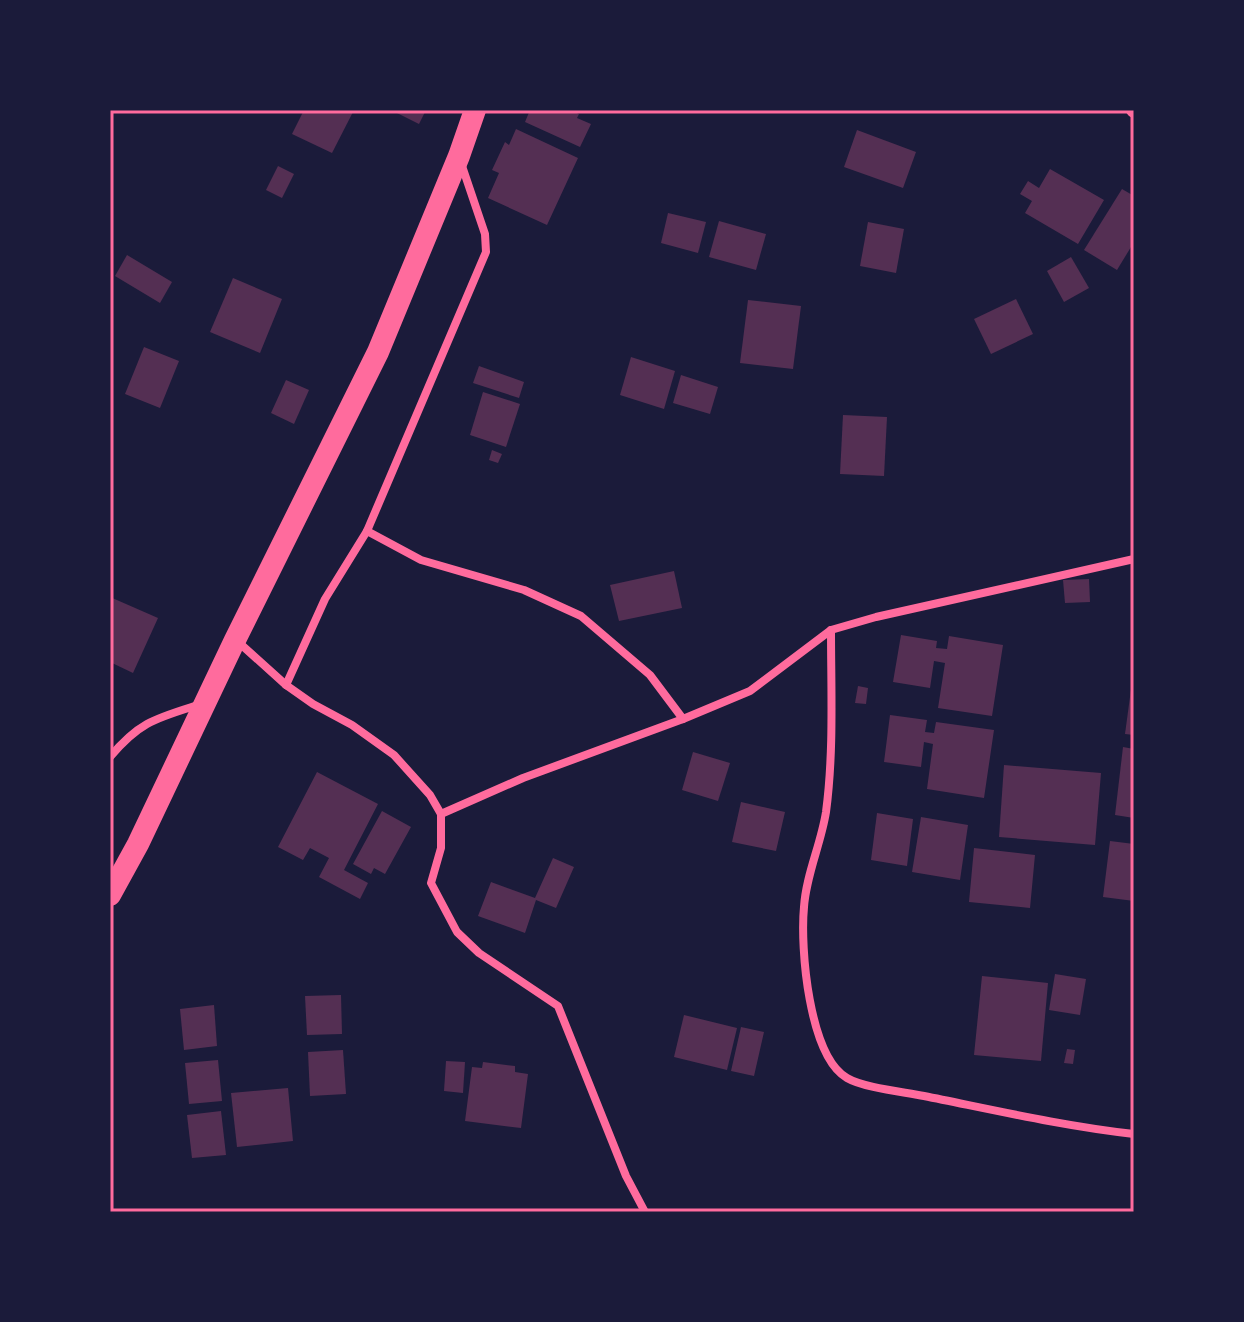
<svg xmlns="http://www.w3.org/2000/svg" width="1244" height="1322" viewBox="0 0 1244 1322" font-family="'Playfair Display',serif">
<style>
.building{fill:#542f53}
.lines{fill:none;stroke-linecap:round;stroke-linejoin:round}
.minor{stroke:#ff6b9d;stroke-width:8}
.tertiary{stroke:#ff6b9d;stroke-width:14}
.trunk{stroke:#ff6b9d;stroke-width:22}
.neatline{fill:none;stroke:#ff6b9d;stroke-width:3}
</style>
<rect width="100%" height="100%" fill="#1b1b3a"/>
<g class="building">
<path d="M304,110H354L332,153L292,134Z"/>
<path d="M391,110H426L419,124Z"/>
<path d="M530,110H570L579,114L577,118L591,124L580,147L525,122Z"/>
<path d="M516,129L578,158L547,225L488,198L499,173L492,170L505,142L509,145Z"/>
<path d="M857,130L916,152L903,188L844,167Z"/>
<path d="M278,166L294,174L282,198L266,190Z"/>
<path d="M1050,169L1104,200L1078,244L1025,213L1032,201L1020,194L1028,181L1039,188Z"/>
<path d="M1122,189L1134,196V242L1117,270L1084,250Z"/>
<path d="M668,213L706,222L698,253L661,243Z"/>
<path d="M719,221L766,234L756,270L709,257Z"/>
<path d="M868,222L904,229L896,273L860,266Z"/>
<path d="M127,255L172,282L160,303L115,276Z"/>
<path d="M1071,257L1089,288L1064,302L1047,271Z"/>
<path d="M233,278L282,299L260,353L210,332Z"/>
<path d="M1016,299L1033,334L991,354L974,319Z"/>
<path d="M748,300L801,306L793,369L740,363Z"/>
<path d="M144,347L179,361L160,408L125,394Z"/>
<path d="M631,357L675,371L664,409L620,395Z"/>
<path d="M479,366L524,382L519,398L473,383Z"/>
<path d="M681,375L718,387L710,414L673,403Z"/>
<path d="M286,380L309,390L294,424L271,413Z"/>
<path d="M483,392L520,404L506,447L470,435Z"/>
<path d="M843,415L887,417L884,476L840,474Z"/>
<path d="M492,450L502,454L498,463L489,460Z"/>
<path d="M674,571L682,608L619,621L610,585Z"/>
<path d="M1089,579L1090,602L1065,603L1063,580Z"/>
<path d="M110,597L158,618L133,673L110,662Z"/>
<path d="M901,635L937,641L936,648L947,649L949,636L1003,645L992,716L938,708L945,663L934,661L930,688L893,682Z"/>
<path d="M1132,682H1134V735L1125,734Z"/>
<path d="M858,686L868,688L866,704L855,703Z"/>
<path d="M890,715L927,720L925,732L934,733L936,722L994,730L984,798L927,789L933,744L924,742L921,767L884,762Z"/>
<path d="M1123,747L1134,749V818L1115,815Z"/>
<path d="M693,752L730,763L718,801L682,790Z"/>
<path d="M1004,765L1101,773L1095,845L999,837Z"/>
<path d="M317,772L378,804L344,870L368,883L360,899L319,877L329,858L310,848L303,860L278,847Z"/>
<path d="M741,802L785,812L776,851L732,842Z"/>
<path d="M382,811L411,827L385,874L374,868L371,874L353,864Z"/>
<path d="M877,813L913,819L907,866L871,860Z"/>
<path d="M921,817L968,825L960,880L912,872Z"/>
<path d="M1110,841L1134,844V901L1103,897Z"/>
<path d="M974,848L1035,855L1030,908L969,902Z"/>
<path d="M553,858L574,867L556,908L536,900L525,933L478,916L491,882L535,898Z"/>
<path d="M1055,974L1086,979L1080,1015L1049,1010Z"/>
<path d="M982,976L1048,983L1041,1061L974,1055Z"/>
<path d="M341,995L342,1034L307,1035L305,996Z"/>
<path d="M214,1005L217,1046L184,1050L180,1009Z"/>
<path d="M684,1015L737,1028L727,1070L674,1057Z"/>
<path d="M741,1027L764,1032L754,1076L731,1071Z"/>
<path d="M1067,1049L1075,1050L1073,1064L1064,1063Z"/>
<path d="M343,1050L346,1094L310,1096L308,1052Z"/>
<path d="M218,1060L222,1101L189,1104L185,1063Z"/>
<path d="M446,1061L465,1062L463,1093L444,1091Z"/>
<path d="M483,1062L515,1066V1072L528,1074L521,1128L465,1121L472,1067L482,1068Z"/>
<path d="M288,1088L293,1141L237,1147L231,1093Z"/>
<path d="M221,1111L226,1155L192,1158L187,1115Z"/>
</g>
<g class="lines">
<g class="minor">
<path d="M367,531L421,560L524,590L581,616L650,675L683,719"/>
<path d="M831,630C831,690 834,752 826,812C821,844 806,875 804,907C800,948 809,1056 847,1078C864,1088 905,1092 924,1096C994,1110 1063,1126 1134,1134"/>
<path d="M236,640L286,685L313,704L352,725L394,755L430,795L441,814V848L431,883L457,932L479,953L558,1006L626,1176L645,1212"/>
<path d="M286,685L325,599L367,531L486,252L485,234L461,163"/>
<path d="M110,757C140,721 157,718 201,704"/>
<path d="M441,814L523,778L683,719L750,691L831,630L876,617L1134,559"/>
</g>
<path class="tertiary" d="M1133,110L1134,111"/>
<path class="trunk" d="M110,895L138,844L235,640L378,352L459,156L475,110"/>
</g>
<rect width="1244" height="1322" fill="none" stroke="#1b1b3a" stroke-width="224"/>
<rect x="112" y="112" width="1020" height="1098" class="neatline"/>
</svg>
